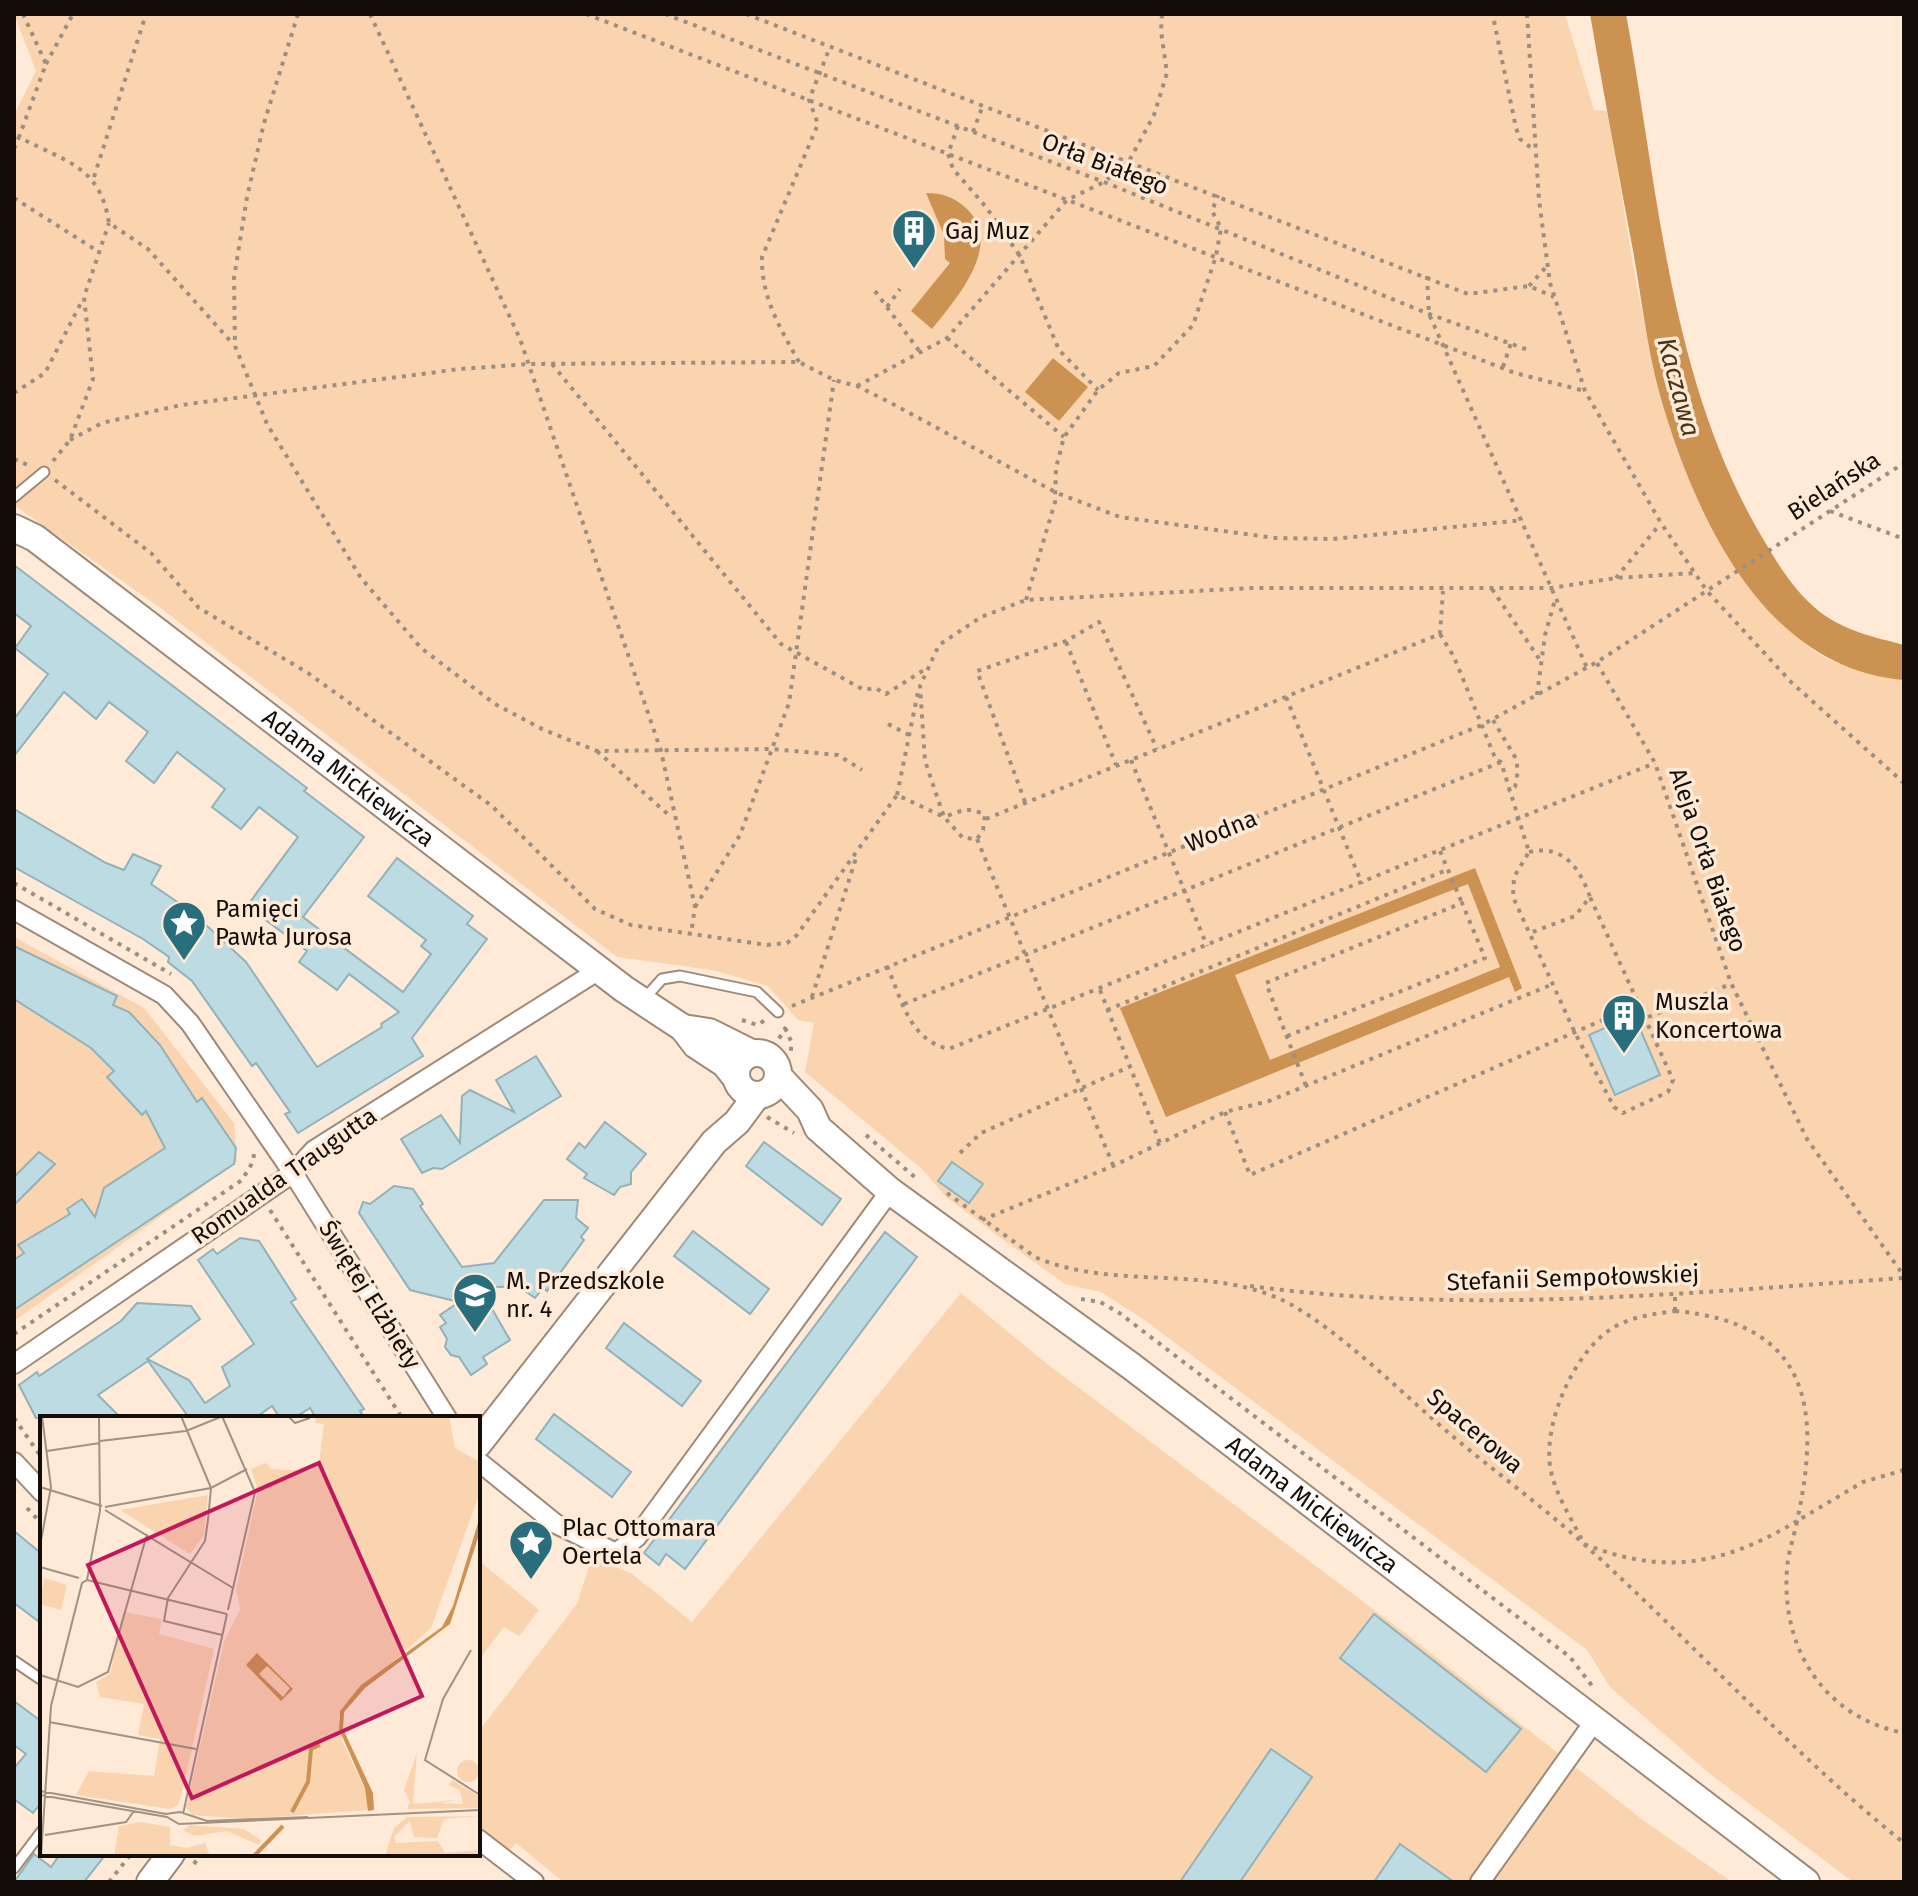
<svg xmlns="http://www.w3.org/2000/svg" width="1918" height="1896" viewBox="0 0 1918 1896" font-family="'Fira Sans',sans-serif">
<style>
.green{fill:#f9d4af}
.water{fill:#cb9251;fill-rule:evenodd}
.building{fill:#bcdbe2;stroke:#92b1b8;stroke-width:2}
.lines{fill:none;stroke-linecap:round;stroke-linejoin:round}
.lane-casing{stroke:#9d8a78;stroke-width:13}
.street-casing{stroke:#9d8a78;stroke-width:22}
.secondary-casing{stroke:#9d8a78;stroke-width:30}
.path{stroke:#9d8f80;stroke-width:4;stroke-dasharray:4 6;stroke-linecap:butt}
.lane{stroke:#fff;stroke-width:9}
.street{stroke:#fff;stroke-width:18}
.secondary{stroke:#fff;stroke-width:26}
.labels{text-anchor:middle;stroke-width:7;stroke-linejoin:round;paint-order:stroke}
.street-label{font-size:24px;fill:#150e08;stroke:#feead6}
.poi-label{font-size:24px;fill:#150e08;stroke:#feead6;text-anchor:start}
.water-label{font-size:26px;font-style:italic;fill:#4b3317;stroke:#feead6}
.inset-river{fill:none;stroke:#cb9251;stroke-width:4}
.inset-road{fill:none;stroke:#a19284;stroke-width:2}
.view{fill:#c2185b;fill-opacity:0.15;stroke:#c2185b;stroke-width:4}
.inset-edge{fill:none;stroke:#150e08;stroke-width:4}
</style>
<rect width="100%" height="100%" fill="#feead6"/>
<g class="green">
<path d="M14,14H1565L1594,110L1607,111C1638,276 1656,514 1789,629C1801,640 1813,652 1828,659C1851,670 1880,673 1904,680V1882H1853L1710,1774L1610,1687L1587,1650L1143,1319L1101,1292L1065,1284L1006,1242L946,1197L922,1169L805,1072L814,1023L798,1020L768,986L712,970L617,957L162,609L14,505V115L36,71Z"/>
<path d="M14,937L144,1008L234,1123L237,1162L14,1321Z"/>
<path d="M961,1293L1042,1360L1414,1640L1644,1821L1732,1882H563L516,1843L503,1858L478,1838V1732L577,1604L592,1558L631,1573L692,1622Z"/>
<path d="M478,1560L539,1610L519,1636L504,1627L478,1661Z"/>
</g>
<g class="water">
<path d="M1590,14H1626C1658,186 1668,369 1755,525C1773,556 1791,589 1820,612C1845,631 1874,637 1904,645V680C1763,669 1694,514 1660,395C1646,345 1641,291 1631,240C1617,165 1603,90 1590,14Z"/>
<path d="M926,193C942,193 954,197 966,208C1005,244 956,299 932,329L911,311L950,263L945,259L944,235Z"/>
<path d="M1053,358L1088,387L1059,421L1025,392Z"/>
<path d="M1475,868L1522,988L1515,992L1509,977L1166,1117L1120,1008ZM1468,884L1500,967L1270,1060L1235,975Z"/>
</g>
<g class="building">
<path d="M14,565L307,788L304,791L364,837L303,917L403,992L431,954L421,946L426,940L368,896L397,858L473,916L467,924L487,939L412,1038L423,1056L298,1133L285,1114L290,1112L256,1063L252,1066L192,981L168,962L169,957L143,939L14,867V809L106,863L124,870L133,854L161,866L151,884L192,912L246,962L317,1067L382,1027L381,1024L399,1012L349,974L337,990L299,962L307,951L247,906L298,837L259,807L241,829L212,807L225,789L177,752L154,783L126,761L148,732L109,702L96,719L64,692L14,756V719L48,674L15,648L31,626L14,613Z"/>
<path d="M14,946L117,996L113,1005L129,1012L160,1045L197,1102L202,1098L236,1148L234,1164L14,1310V1260L24,1253L18,1245L70,1214L67,1209L82,1199L95,1217L104,1188L165,1148L146,1111L142,1115L107,1077L114,1071L91,1048L14,999Z"/>
<path d="M1634,1015L1660,1075L1615,1095L1589,1035Z"/>
<path d="M536,1056L561,1096L442,1169L433,1168L422,1173L401,1139L441,1115L460,1143L462,1096L470,1090L514,1112L496,1080Z"/>
<path d="M605,1122L646,1154L631,1172V1184L620,1187L614,1195L584,1178L587,1174L567,1159L579,1143L585,1148Z"/>
<path d="M764,1142L841,1199L822,1225L746,1166Z"/>
<path d="M39,1152L55,1164L14,1205V1177Z"/>
<path d="M952,1162L983,1184L969,1203L938,1181Z"/>
<path d="M394,1186L413,1189L423,1204L420,1206L462,1267L494,1263L544,1200H578L576,1218L588,1228L581,1237L584,1240L547,1291L543,1288L535,1298L518,1286L480,1288L510,1340L483,1357L487,1364L471,1375L459,1357L451,1355L445,1347L447,1339L440,1327L446,1323L440,1315L459,1302L410,1290L359,1213L363,1202L370,1204Z"/>
<path d="M693,1231L769,1289L750,1314L674,1256Z"/>
<path d="M885,1232L917,1257L685,1569L666,1554L659,1565L644,1553Z"/>
<path d="M240,1238L259,1241L296,1299L291,1302L364,1409L360,1411L365,1418H316L310,1408L294,1418H280L272,1406L255,1418H182L187,1415L148,1361L98,1395L121,1418H36L19,1385L37,1372L39,1376L121,1321L137,1303L191,1306L200,1319L147,1359L189,1380L205,1403L230,1386L222,1367L254,1344L198,1260L213,1249L217,1254Z"/>
<path d="M624,1323L701,1381L682,1406L606,1348Z"/>
<path d="M554,1414L631,1472L612,1497L536,1439Z"/>
<path d="M14,1531L42,1554V1624L14,1603Z"/>
<path d="M1374,1614L1521,1729L1486,1772L1340,1658Z"/>
<path d="M14,1701L42,1722V1802L33,1813L14,1799V1768L26,1754L14,1745Z"/>
<path d="M1271,1749L1312,1777L1240,1882H1180Z"/>
<path d="M1400,1844L1454,1882H1374Z"/>
<path d="M34,1854L51,1867L60,1854H106L84,1882H14Z"/>
</g>
<g class="lines">
<g class="lane-casing">
<g id="lane">
<path d="M14,497L44,472"/>
<path d="M645,998L662,979L680,976L757,992L778,1012"/>
<path d="M14,1661L42,1680"/>
<path d="M14,1868L42,1831"/>
</g>
</g>
<g class="street-casing">
<g id="street">
<path d="M14,910L164,995L190,1023L293,1173L447,1418"/>
<path d="M14,1364L293,1173L314,1150L599,970"/>
<path d="M478,1461L556,1524L616,1553L637,1537L890,1191"/>
<path d="M14,1462L42,1492"/>
<path d="M478,1839L534,1882"/>
<path d="M1480,1882L1596,1719"/>
</g>
</g>
<g class="secondary-casing">
<g id="secondary">
<path id="s1" d="M14,528L35,538L624,989L683,1028L696,1045L725,1064L736,1078"/>
<path d="M683,1028L709,1032L751,1053"/>
<circle cx="757" cy="1074" r="21"/>
<path id="s2" d="M778,1076L810,1110L818,1128L890,1191L1131,1366L1806,1882"/>
<path d="M478,1444L714,1142L737,1122L757,1095"/>
<path d="M150,1882L171,1854"/>
</g>
</g>
<g class="path">
<path d="M23,14L46,64L19,137C65,162 100,165 109,223L148,249L233,344"/>
<path d="M298,14L264,123L247,197L234,278L235,346L267,424L361,578L421,648L495,704L544,730L597,751L772,749L838,755L862,770"/>
<path d="M370,14L520,339L661,751L695,907L691,934"/>
<path d="M586,14L1515,373L1585,391"/>
<path d="M665,14L1104,182L1429,314L1531,351"/>
<path d="M746,14L1468,294L1529,286L1554,297"/>
<path d="M1527,14L1539,200L1550,283L1585,391L1661,523L1707,591L1792,683L1904,783"/>
<path d="M1494,21L1516,128L1520,139L1534,150"/>
<path d="M46,64L73,14"/>
<path d="M958,126L948,154L953,169L986,207L1020,256L1059,350L1098,390"/>
<path d="M973,132L983,105"/>
<path d="M14,149L19,137"/>
<path d="M94,177L146,14"/>
<path d="M14,198L99,252"/>
<path d="M1427,276L1429,314L1587,668"/>
<path d="M1529,286L1548,265"/>
<path d="M875,291L920,352"/>
<path d="M887,307L900,289"/>
<path d="M947,338L1064,437"/>
<path d="M799,362C780,328 761,297 762,257L818,124L809,100L830,47"/>
<path d="M552,364L781,644L864,690L875,688L886,694L927,668"/>
<path d="M1503,367L1511,343"/>
<path d="M857,386L947,338L1067,200L1104,182L1129,161L1154,115L1167,73L1161,31L1162,14"/>
<path d="M14,393L45,373L83,299"/>
<path d="M70,440L102,423L181,405L460,369L528,364L799,362L834,380L857,386L891,403L1057,493L1120,517L1275,538L1333,539L1523,520"/>
<path d="M14,459L30,466"/>
<path d="M53,461L70,440L93,379L84,297L109,223"/>
<path d="M55,480L151,553L199,608L308,673L492,806L595,909L631,925L767,945L787,943L797,935L897,795L944,817L963,838L977,839L983,830L985,815C968,806 961,811 944,817L925,761L920,686L939,645L981,617L1026,600L1253,588H1551L1616,578L1695,573"/>
<path d="M1830,511L1904,539"/>
<path d="M1616,578L1660,524"/>
<path d="M1492,589L1540,660"/>
<path d="M1026,600L1055,502L1056,468L1064,437L1098,390L1119,373L1154,366L1193,325L1216,256L1221,228L1212,211L1218,195"/>
<path d="M1440,634L1454,657L1496,760L1501,762L1529,852L1514,877L1513,897L1575,1033L1614,1107L1623,1113L1668,1092L1673,1080L1590,897"/>
<path d="M1066,642L1116,765"/>
<path d="M1597,663L1655,763L1731,983L1807,1139L1904,1276"/>
<path d="M1537,695L1545,635L1555,600"/>
<path d="M1286,697L1362,884"/>
<path d="M1493,720L1515,757L1518,770L1515,787L1508,791"/>
<path d="M888,724L909,735"/>
<path d="M597,751L671,817"/>
<path d="M1131,760L1207,946"/>
<path d="M897,795L918,692"/>
<path d="M1025,802L977,671L1066,641L1099,622L1157,749"/>
<path d="M986,819L1440,634L1443,591"/>
<path d="M977,839L1113,1165"/>
<path d="M1440,851L1462,903"/>
<path d="M1529,852C1563,844 1580,868 1590,897L1575,916L1530,933"/>
<path d="M14,883L171,974"/>
<path d="M695,907L740,835L789,703L834,380"/>
<path d="M887,966C902,1000 909,1040 949,1049L1655,763"/>
<path d="M1100,990L1160,1143"/>
<path d="M812,997L856,858"/>
<path d="M904,1004L1501,762"/>
<path d="M792,1006L1482,725L1597,662L1904,463"/>
<path d="M1107,1010L1449,869"/>
<path d="M1648,1017L1731,984"/>
<path d="M742,1020L757,1025L767,1019"/>
<path d="M785,1028L791,1041V1056"/>
<path d="M1287,1036L1485,958L1462,903L1266,983L1306,1086"/>
<path d="M774,1047L786,1027"/>
<path d="M1225,1112L1250,1175L1639,1004"/>
<path d="M767,1117L794,1133"/>
<path d="M866,1135L917,1179"/>
<path d="M960,1153L981,1133L1129,1067"/>
<path d="M947,1193L1035,1257C1115,1292 1212,1262 1290,1304C1341,1332 1403,1394 1450,1434C1494,1471 1542,1506 1585,1545C1693,1643 1791,1752 1904,1843"/>
<path d="M270,1210L402,1418"/>
<path d="M982,1220L1113,1166L1225,1112L1269,1101L1553,984"/>
<path d="M1250,1286C1468,1315 1686,1293 1904,1278"/>
<path d="M1081,1299L1100,1302L1118,1312L1570,1657L1593,1687"/>
<path d="M1675,1311C1809,1323 1822,1407 1797,1521C1724,1565 1664,1576 1584,1544C1573,1521 1556,1496 1551,1471C1541,1426 1575,1348 1616,1326C1635,1316 1654,1314 1675,1311Z"/>
<path d="M1675,1311V1294"/>
<path d="M14,1334L242,1180L251,1165L255,1152"/>
<path d="M14,1418L42,1458"/>
<path d="M1904,1470L1863,1482L1797,1521C1794,1537 1788,1553 1787,1569C1781,1649 1824,1717 1904,1733"/>
<path d="M27,1508L42,1524"/>
<path d="M194,1864L201,1854"/>
<path d="M109,1882L131,1854"/>
</g>
<use href="#lane" class="lane"/>
<use href="#street" class="street"/>
<use href="#secondary" class="secondary"/>
</g>
<defs>
<g id="building-pin" transform="scale(2.3)"><path d="M0 17L-7.5 6A9.5 9.5 0 1 1 7.5 6Z" fill="#286e7c" stroke="#feead6"/><path d="M-4-6H4V6H1V3H-1V6H-4ZM-2.5-4.3h1.7v1.8h-1.7ZM.8-4.3h1.7v1.8H.8ZM-2.5-1h1.7V.8h-1.7ZM.8-1h1.7V.8H.8Z" fill="#fff"/></g>
<g id="sight-pin" transform="scale(2.3)"><path d="M0 17L-7.5 6A9.5 9.5 0 1 1 7.5 6Z" fill="#286e7c" stroke="#feead6"/><path d="M0-6L1.8-2.2L6-1.7L2.9 1.2L3.7 5.4L0 3.3L-3.7 5.4L-2.9 1.2L-6-1.7L-1.8-2.2Z" fill="#fff"/></g>
<g id="school-pin" transform="scale(2.3)"><path d="M0 17L-7.5 6A9.5 9.5 0 1 1 7.5 6Z" fill="#286e7c" stroke="#feead6"/><path d="M0-5L7-2L0 1L-7-2ZM-4 1L0 2.5L4 1V4Q0 6-4 4Z" fill="#fff"/></g>
</defs>
<g fill-rule="evenodd">
<use href="#building-pin" x="914" y="231"/>
<use href="#sight-pin" x="184" y="923"/>
<use href="#building-pin" x="1624" y="1016"/>
<use href="#school-pin" x="475" y="1295"/>
<use href="#sight-pin" x="531" y="1542"/>
</g>
<g class="labels">
<g class="street-label">
<text transform="translate(1105 164) rotate(21)" y="8">Orła Białego</text>
<text transform="translate(1834 486) rotate(-33)" y="8">Bielańska</text>
<text dy="8" stroke="none"><textPath href="#s1" startOffset="418">Adama Mickiewicza</textPath></text>
<text transform="translate(1221 831) rotate(-22)" y="8">Wodna</text>
<text transform="translate(1708 860) rotate(71)" y="8">Aleja Orła Białego</text>
<text transform="translate(284 1176) rotate(-35)" y="8">Romualda Traugutta</text>
<text transform="translate(1573 1278) rotate(-2)" y="8">Stefanii Sempołowskiej</text>
<text transform="translate(370 1295) rotate(58)" y="8">Świętej Elżbiety</text>
<text transform="translate(1475 1431) rotate(40)" y="8">Spacerowa</text>
<text dy="8" stroke="none"><textPath href="#s2" startOffset="688">Adama Mickiewicza</textPath></text>
</g>
<g class="poi-label">
<text x="945" y="239">Gaj Muz</text>
<text x="215" y="917">Pamięci<tspan x="215" dy="28">Pawła Jurosa</tspan></text>
<text x="1655" y="1010">Muszla<tspan x="1655" dy="28">Koncertowa</tspan></text>
<text x="506" y="1289">M. Przedszkole<tspan x="506" dy="28">nr. 4</tspan></text>
<text x="562" y="1536">Plac Ottomara<tspan x="562" dy="28">Oertela</tspan></text>
</g>
<g class="water-label">
<text transform="translate(1679 387) rotate(75)" y="9">Kaczawa</text>
</g>
</g>
<g transform="translate(40 1416)">
<rect width="440" height="440" fill="#feead6"/>
<path d="M276,0H409L415,32L440,46V76L391,212L302,291L298,302L303,327L327,377L329,394L207,403L152,399L146,391L184,226L200,193L196,173L218,74L211,53L226,47L231,53L272,55L279,47L284,8L275,7ZM168,79L164,119L150,138L80,94ZM4,162L27,169L21,194L0,188ZM83,196L122,203L119,218L174,233L143,373L138,389L130,393L36,379L49,355L114,360L120,323L98,319L104,288L60,281L56,266L70,258ZM377,337L373,388L417,384L400,387L423,388L420,374L409,369L412,364L440,381V392L367,393L370,386L364,374ZM417 355a11 11 0 1 1 22 0a11 11 0 1 1-22 0ZM440,400L404,403L397,422L374,421L370,405L354,421L356,427L398,425L405,437L440,434V440H345L354,412L367,401ZM101,406L130,411V429L147,432L165,427L170,440H74L79,410ZM150,409L204,413L221,424L219,429L187,415L154,420L143,414Z" fill="#f9d4af"/>
<path d="M440,100V116L410,208L325,272L304,296L303,313L333,377L334,394L328,395L325,372L299,313L300,295L321,269L402,211L413,190ZM217,237L253,273L241,285L206,249ZM227,250L250,272L243,281L219,258Z" fill="#cb9251" fill-rule="evenodd"/>
<path class="inset-river" d="M252,396L268,366L271,333L280,329M214,440L243,410"/>
<path class="inset-road" d="M141,0L171,72L168,104L165,125L128,182L124,205L182,219M182,0L215,76L188,194M248,0L255,7L270,2M60,25L146,15L183,0M7,35L60,27M0,71L62,90M65,91L171,72L207,53M65,94L193,172M0,130L11,71L2,0M0,151L39,162M47,164L187,198M431,234L403,283L385,344L440,379M0,259L38,271L68,256L107,118M9,306L156,333M0,375L126,398L140,396L167,405L268,401M0,379L127,401L139,408L440,394M143,398L187,198M5,419L86,406L94,395M1,440L11,290L42,167L47,164L60,95L59,0"/>
<path class="view" d="M279,47L382,280L152,382L48,149Z"/>
<rect width="440" height="440" class="inset-edge"/>
</g>
<rect width="1918" height="1896" fill="none" stroke="#150e08" stroke-width="32"/>
</svg>
